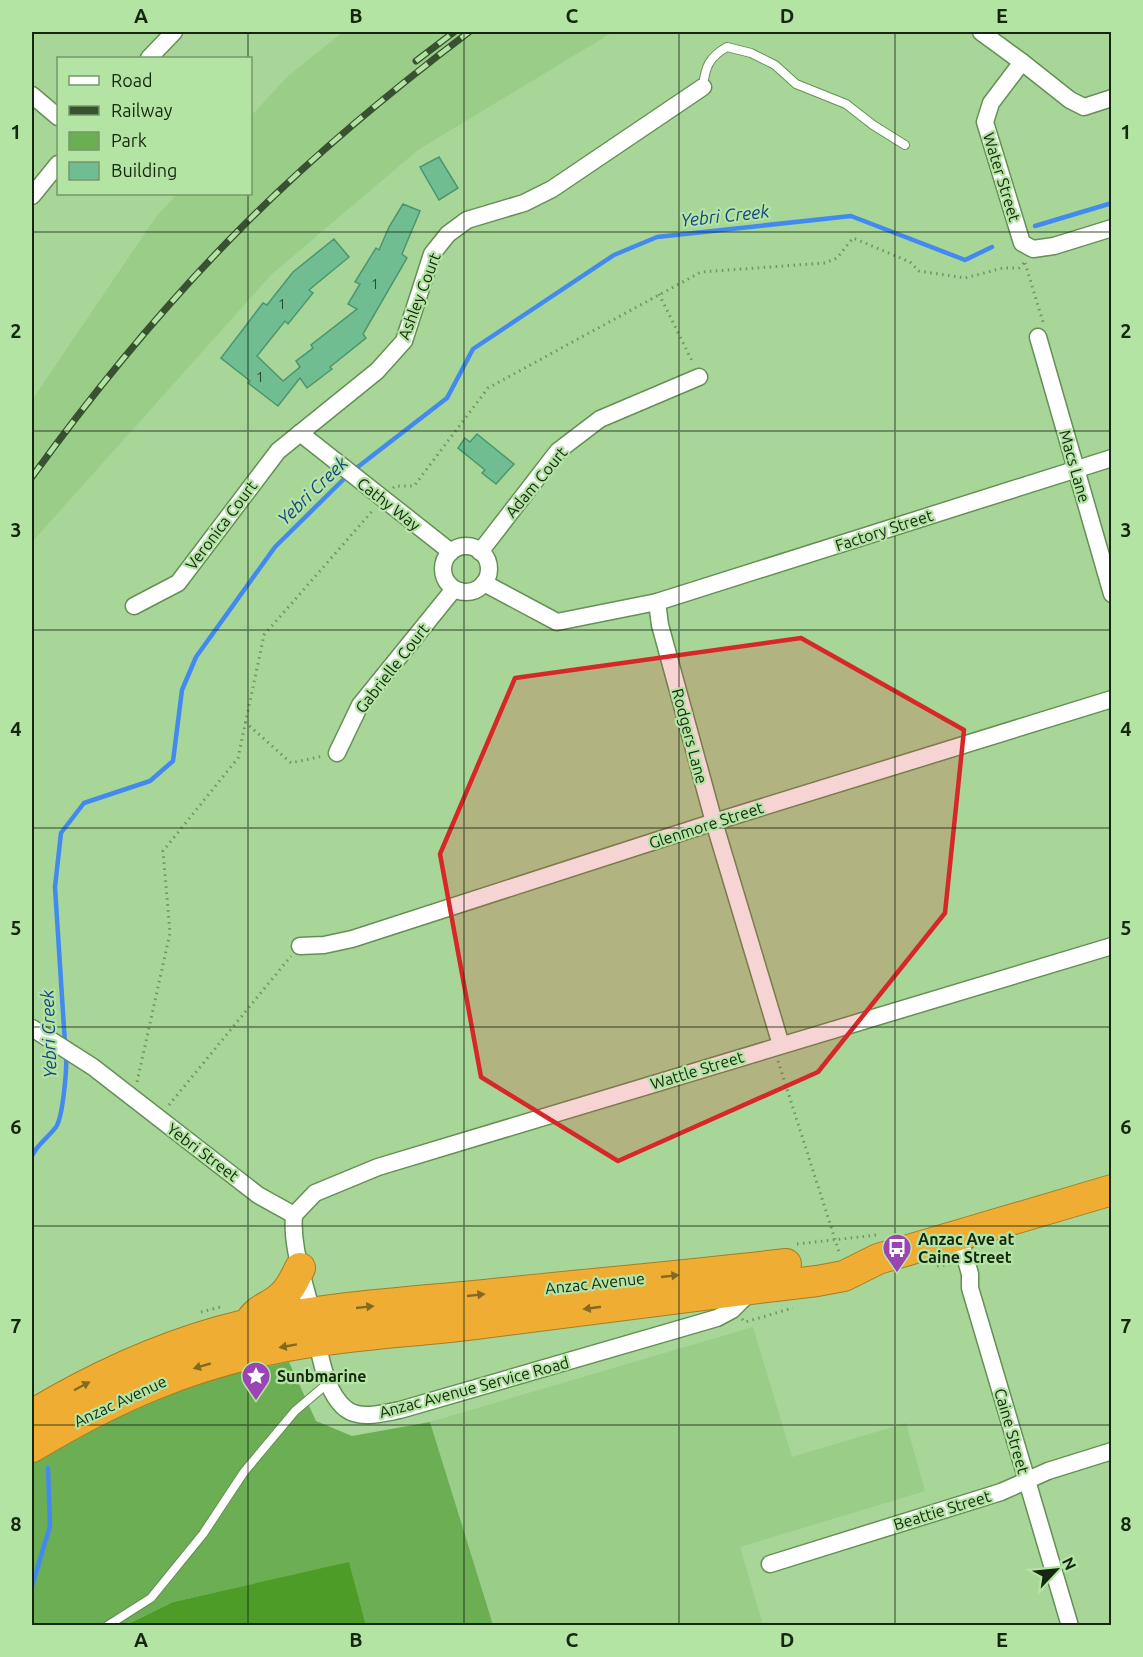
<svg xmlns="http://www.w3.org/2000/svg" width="1143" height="1657" viewBox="0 0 1143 1657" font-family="Ubuntu,sans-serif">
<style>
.built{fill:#99cd88}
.green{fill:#6cae54}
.forest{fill:#4c9c27}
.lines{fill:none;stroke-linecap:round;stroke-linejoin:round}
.stream{stroke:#438af0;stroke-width:4.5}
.building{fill:#71bd92;stroke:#4b966d;stroke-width:1.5}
.lane-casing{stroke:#649054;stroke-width:10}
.street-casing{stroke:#649054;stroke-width:19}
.highway-casing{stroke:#a37e26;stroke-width:32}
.path{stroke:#709464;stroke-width:3;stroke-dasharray:1.5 4.5;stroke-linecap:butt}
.lane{stroke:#fff;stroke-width:8}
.street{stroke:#fff;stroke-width:16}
.highway{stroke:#efad33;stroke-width:30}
.rail-casing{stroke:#385130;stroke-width:7}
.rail{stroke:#b4e4a4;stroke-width:4.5;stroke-dasharray:14;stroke-linecap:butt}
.oneway{fill:#826a21}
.marked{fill:#d62828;fill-opacity:0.2;stroke:#d62828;stroke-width:4.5;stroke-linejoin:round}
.grid{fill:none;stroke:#15270f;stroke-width:1.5;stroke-opacity:0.55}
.labels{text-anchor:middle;stroke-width:4.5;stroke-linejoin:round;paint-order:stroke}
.number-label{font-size:14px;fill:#2c4c30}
.street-label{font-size:16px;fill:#15270f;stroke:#b4e4a4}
.poi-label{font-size:16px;font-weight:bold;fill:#15270f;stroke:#b4e4a4;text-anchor:start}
.water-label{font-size:18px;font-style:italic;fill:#154384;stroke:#b4e4a4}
.neatline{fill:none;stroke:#15270f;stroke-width:2}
.grid-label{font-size:20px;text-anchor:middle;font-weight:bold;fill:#15270f}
</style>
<rect width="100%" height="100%" fill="#a8d698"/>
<g class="built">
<path d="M343,32H613L418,150L272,274L32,542V400L156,217L177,194H250L251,116L288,76Z"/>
<path d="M753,1327L792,1457L906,1423L925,1491L740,1547L763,1625H493L430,1422Z"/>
</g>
<path class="green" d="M289,1362L316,1421L352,1436L430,1422L493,1625H366L349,1563L173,1602L126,1625H32V1463L127,1407L222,1376Z"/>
<path class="forest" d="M349,1562L366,1625H126L173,1602Z"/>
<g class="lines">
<g class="stream">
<path d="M1035,226L1112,203"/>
<path d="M65,1044L55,887L61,833L84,803L150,781L173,761L182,690L196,657L275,547L350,473L447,398L473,349L614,255L657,237L851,216L965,260L992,247"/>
<path d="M32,1156C37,1144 48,1138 56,1127C63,1117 67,1068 66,1056"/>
<path d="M32,1586L50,1526L48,1468"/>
</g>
</g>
<g class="building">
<path d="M439,157L458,188L439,200L420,167Z"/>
<path d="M403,204L420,211L402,254L407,258L363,334L366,338L330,367L332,369L307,388L300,378L278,406L248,383L250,381L221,358L263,303L267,305L293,272L334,239L349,257L309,290L313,293L288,324L285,321L257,356L283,381L300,367L296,361L313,348L311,345L357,309L348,304L360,284L355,282L376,248L379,250L389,227Z"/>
<path d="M477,434L514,464L496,484L482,473L485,470L458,448L465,438L470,442Z"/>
</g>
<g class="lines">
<g class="lane-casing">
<g id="lane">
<path d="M703,87C705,67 709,57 727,47L751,53L775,65L796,84L846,104L873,125L905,145"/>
<path d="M107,1626L151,1598L203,1534L244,1472L295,1411L328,1383"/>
</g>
</g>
<g class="street-casing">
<g id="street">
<path d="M981,32L1022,62"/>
<path d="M149,58L174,32"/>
<path d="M32,95L58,117"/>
<path d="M1112,98L1084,107L1070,100L1022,62L991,103L985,122L1022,243L1033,249L1054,246L1112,228"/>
<path d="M32,196L58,164"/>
<path d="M1038,337L1112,594"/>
<path d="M300,433L451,552"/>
<circle cx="466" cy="569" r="23"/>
<path d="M480,552L558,451L600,419L699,377"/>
<path d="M484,583L557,622L657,602L1112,458"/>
<path d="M657,602L660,625L714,822L781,1045"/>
<path d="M134,606L178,583L278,451L377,371L404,341L432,254L448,234L467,220L524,203L552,189L703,87"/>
<path d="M337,753L360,705L454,589"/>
<path d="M300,946L324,945L352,939L714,822L1112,699"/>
<path d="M32,1028L93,1067L258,1195L294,1215"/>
<path d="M294,1215L315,1193L378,1167L1112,946"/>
<path d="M294,1215C291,1248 305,1282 312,1314C317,1336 319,1361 328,1382C331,1391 338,1403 346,1409C360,1420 384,1413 400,1410L717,1318L732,1310L752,1290"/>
<path d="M959,1236L970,1274V1288L1070,1626"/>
<path d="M770,1564L1001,1492L1048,1471L1112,1451"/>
</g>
</g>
<g class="highway-casing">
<g id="highway">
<path d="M251,1320C259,1308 270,1307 281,1297C290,1290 295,1278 300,1268"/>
<path d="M32,1415C90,1380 152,1351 218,1332C300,1309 389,1304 474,1296C578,1285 682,1276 786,1264"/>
<path d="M32,1447C115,1397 190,1364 287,1346C346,1335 407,1332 467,1325C583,1310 700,1295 817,1281L844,1276L878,1259L1112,1190"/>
</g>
</g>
<g class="path">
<path d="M1025,263L1043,322"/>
<path d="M659,294L693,363"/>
<path d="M393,488L395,486H414L488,388L701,272L825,263L837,258L853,238L910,262L919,271L965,278L1003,268H1019L1026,261"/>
<path d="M245,722L291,763L323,756"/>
<path d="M778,1061L840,1255"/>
<path d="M137,1082L170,933L163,851L238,758L264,635L374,509"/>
<path d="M169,1105L291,956"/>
<path d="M797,1244L877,1235"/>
<path d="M937,1266L951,1264"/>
<path d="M201,1312L224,1306"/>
<path d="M742,1319L745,1322L793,1308"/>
</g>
<use href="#lane" class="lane"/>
<use href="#street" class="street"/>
<use href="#highway" class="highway"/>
<g class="rail-casing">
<g id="rail">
<path d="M416,61L454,32"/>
<path d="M32,477C97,387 167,302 245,224C315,154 391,91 469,32"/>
</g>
</g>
<use href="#rail" class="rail"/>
</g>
<defs><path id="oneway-solid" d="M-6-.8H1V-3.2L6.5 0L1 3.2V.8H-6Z" transform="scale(1.5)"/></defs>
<g class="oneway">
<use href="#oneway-solid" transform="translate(670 1276) rotate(-6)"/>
<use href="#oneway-solid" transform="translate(476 1295) rotate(-6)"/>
<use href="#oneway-solid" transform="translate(365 1307) rotate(-6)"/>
<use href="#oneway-solid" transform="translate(592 1308) rotate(172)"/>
<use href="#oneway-solid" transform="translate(288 1346) rotate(170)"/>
<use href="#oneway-solid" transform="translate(202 1366) rotate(164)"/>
<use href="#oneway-solid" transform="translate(82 1386) rotate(-28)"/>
</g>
<path class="marked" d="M801,638L964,730L945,913L818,1072L618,1161L481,1077L440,854L515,678Z"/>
<path class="grid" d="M248,32V58M464,32V1626M679,32V1626M895,32V1626M248,194V1626M32,232H1112M32,431H1112M32,630H1112M32,828H1112M32,1027H1112M32,1226H1112M32,1425H1112"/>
<defs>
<g id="bus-pin" transform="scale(1.5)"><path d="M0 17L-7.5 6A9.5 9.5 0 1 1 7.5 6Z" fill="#9a45b3" stroke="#b4e4a4"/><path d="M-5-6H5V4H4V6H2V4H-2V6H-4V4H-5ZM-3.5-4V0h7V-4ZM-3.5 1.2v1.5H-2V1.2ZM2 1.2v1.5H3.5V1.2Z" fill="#fff"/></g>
<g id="sight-pin" transform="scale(1.5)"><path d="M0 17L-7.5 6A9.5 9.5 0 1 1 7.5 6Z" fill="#9a45b3" stroke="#b4e4a4"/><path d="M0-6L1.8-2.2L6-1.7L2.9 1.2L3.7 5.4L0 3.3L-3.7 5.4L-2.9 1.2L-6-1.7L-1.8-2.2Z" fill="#fff"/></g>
</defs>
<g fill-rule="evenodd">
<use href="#bus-pin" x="897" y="1248"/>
<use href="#sight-pin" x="256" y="1376"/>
</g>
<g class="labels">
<g class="number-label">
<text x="375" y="289">1</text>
<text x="282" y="309">1</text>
<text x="260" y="382">1</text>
</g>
<g class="street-label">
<text transform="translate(1002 177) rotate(73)" y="6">Water Street</text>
<text transform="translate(419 296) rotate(-69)" y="6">Ashley Court</text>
<text transform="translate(1075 466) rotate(74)" y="6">Macs Lane</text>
<text transform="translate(536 482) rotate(-50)" y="6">Adam Court</text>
<text transform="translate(389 504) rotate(38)" y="6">Cathy Way</text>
<text transform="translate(221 525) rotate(-53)" y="6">Veronica Court</text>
<text transform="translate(884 530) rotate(-18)" y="6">Factory Street</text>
<text transform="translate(392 668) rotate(-52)" y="6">Gabrielle Court</text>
<text transform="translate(690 736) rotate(75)" y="6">Rodgers Lane</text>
<text transform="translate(706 825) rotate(-18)" y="6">Glenmore Street</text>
<text transform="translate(697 1070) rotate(-17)" y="6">Wattle Street</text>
<text transform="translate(203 1152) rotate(37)" y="6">Yebri Street</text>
<text transform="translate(595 1283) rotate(-6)" y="6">Anzac Avenue</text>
<text transform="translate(474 1387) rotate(-15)" y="6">Anzac Avenue Service Road</text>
<text transform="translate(120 1401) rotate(-25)" y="6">Anzac Avenue</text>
<text transform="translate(1012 1431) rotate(74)" y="6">Caine Street</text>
<text transform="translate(942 1510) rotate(-17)" y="6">Beattie Street</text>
</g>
<g class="poi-label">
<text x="918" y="1245">Anzac Ave at<tspan x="918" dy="18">Caine Street</tspan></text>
<text x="277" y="1382">Sunbmarine</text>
</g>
<g class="water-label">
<text transform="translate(725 216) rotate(-6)" y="6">Yebri Creek</text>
<text transform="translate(313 491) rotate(-44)" y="6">Yebri Creek</text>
<text transform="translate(49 1034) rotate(-92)" y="6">Yebri Creek</text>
</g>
</g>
<rect width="1143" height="1657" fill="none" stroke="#b4e4a4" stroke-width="66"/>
<rect x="57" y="57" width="195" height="138" fill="#b4e4a4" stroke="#749868" stroke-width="1.5"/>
<rect x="69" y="76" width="30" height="9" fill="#ffffff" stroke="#749868" stroke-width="1.5"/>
<text x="111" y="87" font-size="18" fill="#15270f">Road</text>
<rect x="69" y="106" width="30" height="9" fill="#385130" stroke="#749868" stroke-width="1.5"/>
<text x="111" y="117" font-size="18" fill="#15270f">Railway</text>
<rect x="69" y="132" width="30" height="18" fill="#6cae54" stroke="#749868" stroke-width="1.5"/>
<text x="111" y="147" font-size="18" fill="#15270f">Park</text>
<rect x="69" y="162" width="30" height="18" fill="#71bd92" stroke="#749868" stroke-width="1.5"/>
<text x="111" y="177" font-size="18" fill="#15270f">Building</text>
<g transform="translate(1056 1570) rotate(64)" stroke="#b4e4a4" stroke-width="4.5" paint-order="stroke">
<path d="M0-4.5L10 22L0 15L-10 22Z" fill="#15270f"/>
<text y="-9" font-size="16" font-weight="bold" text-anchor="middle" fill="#15270f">N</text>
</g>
<rect x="33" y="33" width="1077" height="1591" class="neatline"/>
<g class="grid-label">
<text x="141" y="23">A</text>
<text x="356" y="23">B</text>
<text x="572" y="23">C</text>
<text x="787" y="23">D</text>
<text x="1002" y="23">E</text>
<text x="16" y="139">1</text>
<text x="1126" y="139">1</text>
<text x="16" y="338">2</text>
<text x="1126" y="338">2</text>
<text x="16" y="537">3</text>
<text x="1126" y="537">3</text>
<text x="16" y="736">4</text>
<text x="1126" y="736">4</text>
<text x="16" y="935">5</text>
<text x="1126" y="935">5</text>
<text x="16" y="1134">6</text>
<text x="1126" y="1134">6</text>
<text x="16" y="1333">7</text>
<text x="1126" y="1333">7</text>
<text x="16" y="1531">8</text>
<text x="1126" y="1531">8</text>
<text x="141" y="1647">A</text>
<text x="356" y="1647">B</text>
<text x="572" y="1647">C</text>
<text x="787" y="1647">D</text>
<text x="1002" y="1647">E</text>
</g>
</svg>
